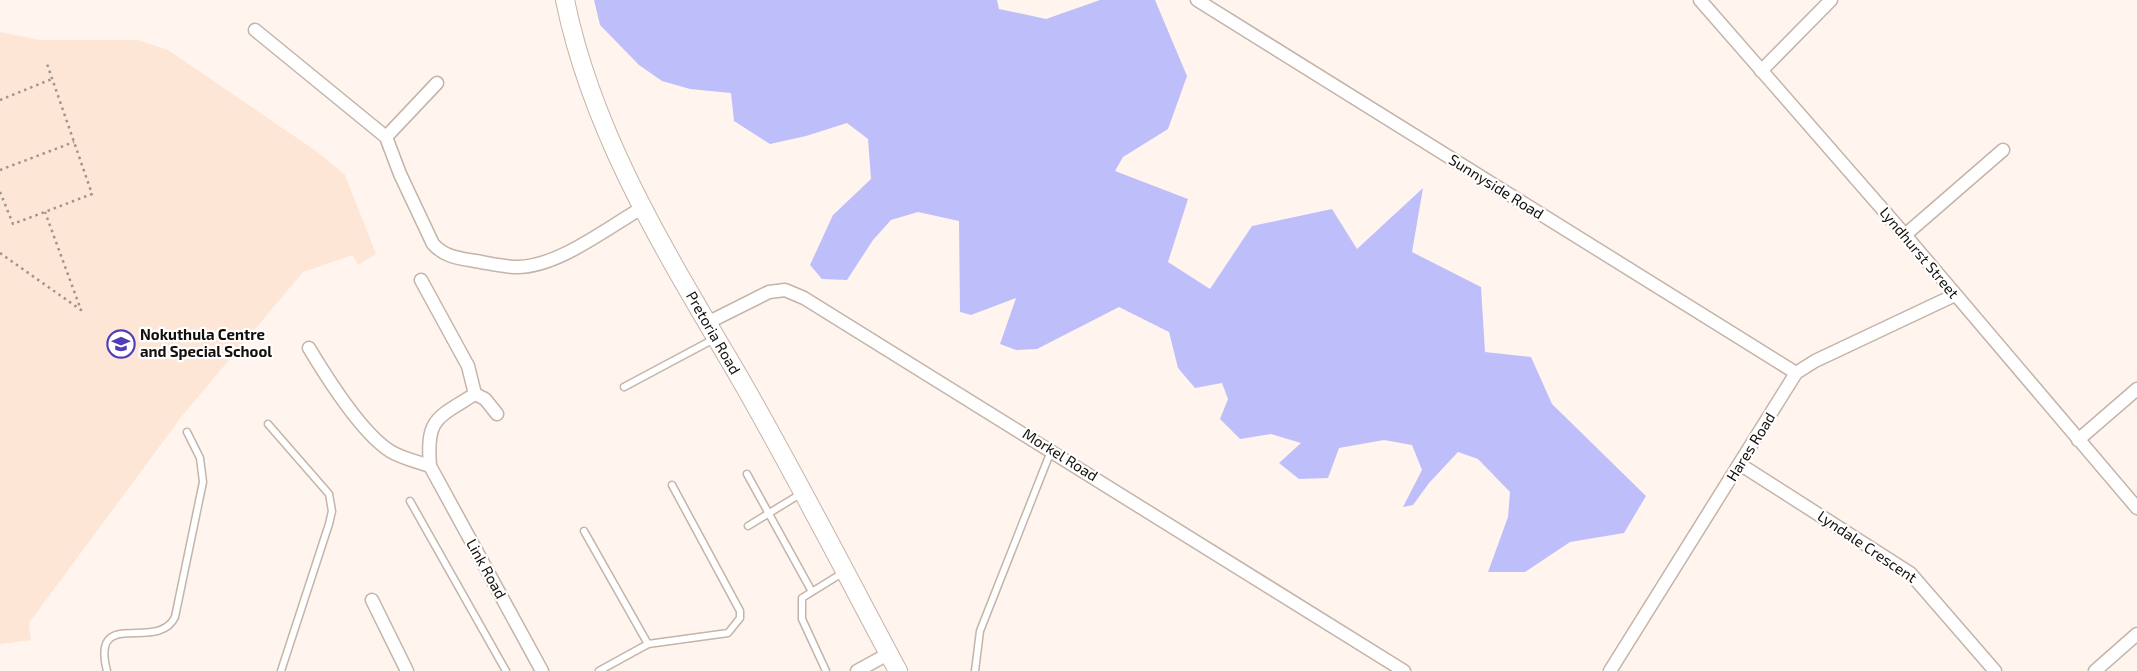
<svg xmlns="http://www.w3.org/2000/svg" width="2137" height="671" viewBox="0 0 2137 671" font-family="'Exo 2',sans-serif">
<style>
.built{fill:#fde6d6}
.green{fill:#bebffa}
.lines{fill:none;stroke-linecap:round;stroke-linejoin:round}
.service-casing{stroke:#c4b4a9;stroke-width:9}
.minor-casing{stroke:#c4b4a9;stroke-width:15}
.secondary-casing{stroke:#c4b4a9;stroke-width:20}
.path{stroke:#9e9590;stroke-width:2.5;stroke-dasharray:2.5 4;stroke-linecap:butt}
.service{stroke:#fff;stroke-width:6}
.minor{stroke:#fff;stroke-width:12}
.secondary{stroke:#fff;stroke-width:18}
.labels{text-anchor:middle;stroke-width:4.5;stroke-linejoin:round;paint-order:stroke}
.street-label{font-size:15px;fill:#140f0b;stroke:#fff}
.poi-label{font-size:15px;font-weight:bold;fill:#140f0b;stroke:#fff;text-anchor:start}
</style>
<rect width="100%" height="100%" fill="#fff4ee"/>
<path class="built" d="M0,32L40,40H138L168,50L316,151L345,175L376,254L358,265L353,255L303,272L182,416L29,623L31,640L0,644Z"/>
<path class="green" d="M594,0H997L999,9L1046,19L1100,0H1155L1187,76L1168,129L1123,157L1115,171L1188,199L1168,262L1210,289L1252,226L1332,209L1357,249L1423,188L1412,252L1481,287L1485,352L1531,357L1552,404L1646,496L1624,533L1570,542L1525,572H1488L1508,517L1510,492L1478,459L1458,452L1429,483L1413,505L1403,507L1422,470L1412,445L1384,440L1339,448L1328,478L1299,479L1279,463L1301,443L1271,434L1240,439L1220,419L1228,399L1222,383L1195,388L1178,368L1169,332L1119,307L1037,349L1016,350L1000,344L1016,298L971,315L960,312L959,221L918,212L891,220L873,240L847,280L822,279L810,265L833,215L871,179L868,139L847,123L806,136L770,144L734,121L731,93L690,89L662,81L639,65L600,25Z"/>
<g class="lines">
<g class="service-casing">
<g id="service">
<path d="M624,387L714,339"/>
<path d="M268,424L329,494L332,511L329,524L281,671"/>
<path d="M747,474L811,590"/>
<path d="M410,501L506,671"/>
<path d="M748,526L802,493"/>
<path d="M584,531L648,644"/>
<path d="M107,671C90,606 158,653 175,617L203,482L200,458L187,432"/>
<path d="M599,671L648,644L728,633L740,618V611L672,485"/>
<path d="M826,671L802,619V598L844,572"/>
<path d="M975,671L980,631L1051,451"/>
</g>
</g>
<g class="minor-casing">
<g id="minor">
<path d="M1197,0L1796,373"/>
<path d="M1700,0L1905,235L2137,508"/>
<path d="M255,30L386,137L400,174L433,244C445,257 458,258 475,261C488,263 503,267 517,267C558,267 607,228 642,208"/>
<path d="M1761,71L1831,0"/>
<path d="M386,137L437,83"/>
<path d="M1905,235L2003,150"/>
<path d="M421,280L468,366L475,394C437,418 426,418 430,466L542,671"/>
<path d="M707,323L769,292L785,290L804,298L1404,671"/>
<path d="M309,348C327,378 362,433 390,451C401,458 418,462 430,466"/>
<path d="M475,394L485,399L497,414"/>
<path d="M2078,440L2137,389"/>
<path d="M1741,465L1910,573L1995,671"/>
<path d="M372,600L407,671"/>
<path d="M857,671L888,654"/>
<path d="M1610,671L1796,373L1815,361L1955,295"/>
<path d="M2095,671L2137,634"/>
</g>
</g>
<g class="secondary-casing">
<path id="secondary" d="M565,0C593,137 668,256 738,375C794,472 845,572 898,671"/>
</g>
<g class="path">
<path d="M0,100L52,79"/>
<path d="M0,170L74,142"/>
<path d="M0,192L13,224L92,194L46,61"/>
<path d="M0,253L81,310L45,212"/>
</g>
<use href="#service" class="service"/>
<use href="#minor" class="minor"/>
<use href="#secondary" class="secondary"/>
</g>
<defs>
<g id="school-ring" transform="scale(1.4375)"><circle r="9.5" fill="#fff" stroke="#4f3eb6" stroke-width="1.5"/><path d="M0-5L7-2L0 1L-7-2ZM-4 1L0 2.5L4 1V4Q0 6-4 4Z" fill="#4f3eb6"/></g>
</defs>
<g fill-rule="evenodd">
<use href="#school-ring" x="121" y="344"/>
</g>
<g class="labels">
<g class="street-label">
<text transform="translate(1496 187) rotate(32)" y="5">Sunnyside Road</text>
<text transform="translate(1919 253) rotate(50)" y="5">Lyndhurst Street</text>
<text transform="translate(713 333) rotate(60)" y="5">Pretoria Road</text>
<text transform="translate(1751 447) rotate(-58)" y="5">Hares Road</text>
<text transform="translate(1060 455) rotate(32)" y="5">Morkel Road</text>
<text transform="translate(1867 547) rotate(34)" y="5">Lyndale Crescent</text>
<text transform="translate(486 569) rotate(61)" y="5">Link Road</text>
</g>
<g class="poi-label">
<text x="140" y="340">Nokuthula Centre<tspan x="140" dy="17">and Special School</tspan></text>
</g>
</g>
</svg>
